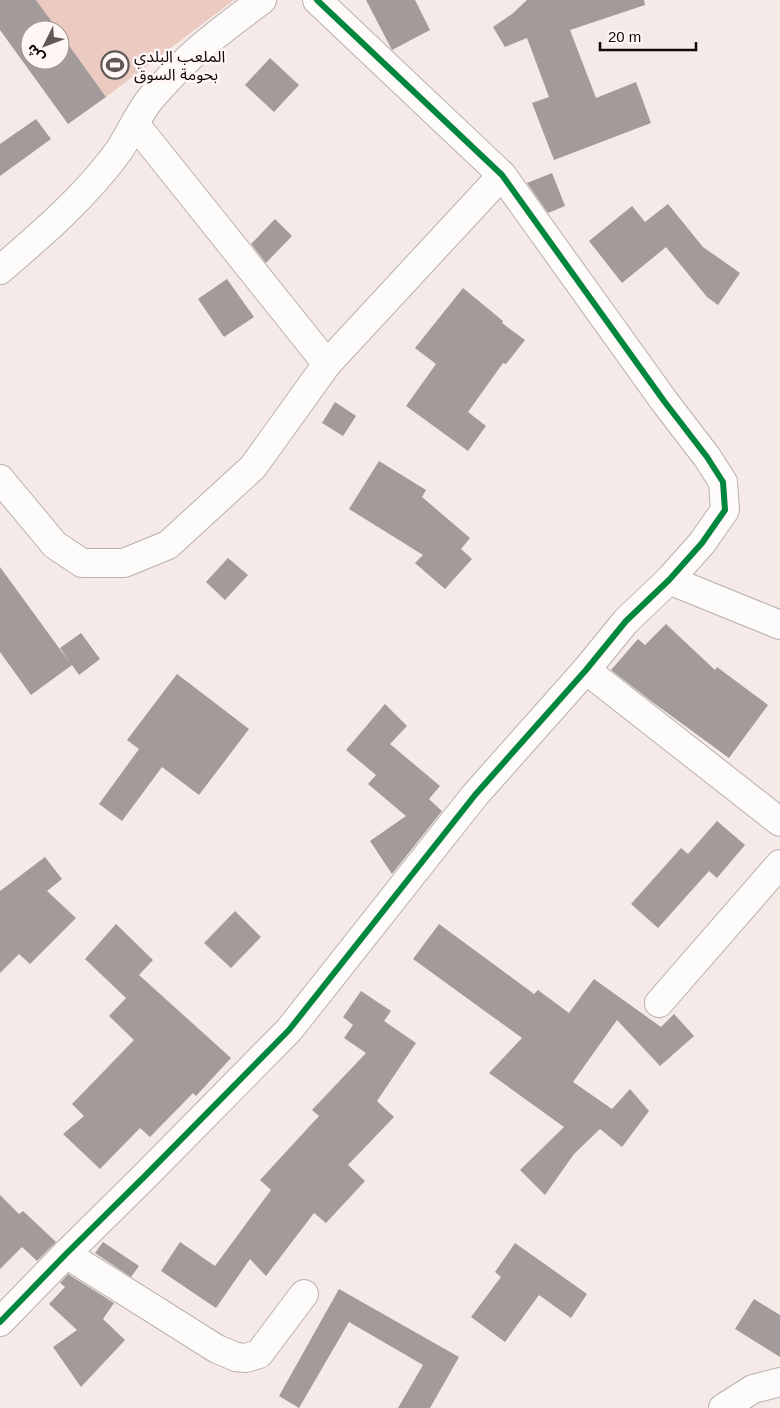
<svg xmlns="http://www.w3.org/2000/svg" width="780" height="1408" viewBox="0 0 780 1408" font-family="Helvetica,'Noto Sans Arabic',sans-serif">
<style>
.green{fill:#ebcac2}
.building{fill:#a39b99}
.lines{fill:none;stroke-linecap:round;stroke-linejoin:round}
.minor-casing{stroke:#b8b0ad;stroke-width:30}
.tertiary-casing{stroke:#b8b0ad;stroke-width:30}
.minor{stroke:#fefcfb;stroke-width:28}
.tertiary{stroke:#fefcfb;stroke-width:28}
.cycleway-casing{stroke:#fff6f5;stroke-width:9}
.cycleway{stroke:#00873e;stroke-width:6}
.labels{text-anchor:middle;stroke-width:5;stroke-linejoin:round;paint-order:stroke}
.poi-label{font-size:16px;fill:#100a09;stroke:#fff6f5;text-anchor:start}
</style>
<rect width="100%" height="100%" fill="#f5eae7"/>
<path class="green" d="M36,0H234L106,97L60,33V30H58Z"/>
<g class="building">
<path d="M0,0H36L58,30H30V60H60V33L106,97L68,124L0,30Z"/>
<path d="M366,0H415L430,30L392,50Z"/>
<path d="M527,0H644L645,5L570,30L596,98L636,82L651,123L554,160L532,103L549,97L527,38L505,47L493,27L512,14Z"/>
<path d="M270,58L299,85L274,112L245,85Z"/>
<path d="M36,119L51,139L0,176V144Z"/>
<path d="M552,173L565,206L548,213L527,183Z"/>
<path d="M668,204L703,247L740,273L718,305L707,297L666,247L622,283L589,241L632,206L645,222Z"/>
<path d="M275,219L292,236L266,263L251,244Z"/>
<path d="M227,279L254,317L224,337L198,299Z"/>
<path d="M463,288L503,321L502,323L525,340L506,364L503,363L468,412L486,426L468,451L406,406L436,364L415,348Z"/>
<path d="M335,402L356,416L343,436L322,423Z"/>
<path d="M379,461L426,490L422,497L470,538L461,549L472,559L445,589L415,563L423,555L349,509Z"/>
<path d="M228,558L248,575L225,600L206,582Z"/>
<path d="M0,567L70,663L60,648L81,633L100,659L79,675L72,665L31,695L0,652Z"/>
<path d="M666,624L715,670L717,667L768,705L729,758L651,701L611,670L638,639L645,645Z"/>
<path d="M177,674L249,729L199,795L162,767L122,821L99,804L139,749L127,740Z"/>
<path d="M385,704L407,726L390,744L440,786L429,799L442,811L392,874L370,841L406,816L368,784L376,775L346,750Z"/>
<path d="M717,821L745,845L717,878L709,871L658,928L631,904L681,848L688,854Z"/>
<path d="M45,857L62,879L47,891L76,918L30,964L19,954L0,973V891Z"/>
<path d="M235,911L261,937L231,968L204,943Z"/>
<path d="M116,924L153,960L139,975L231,1058L196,1096L193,1093L150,1137L140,1128L100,1169L63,1134L84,1116L72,1104L134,1040L109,1016L126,998L85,959Z"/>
<path d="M439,924L534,994L538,990L569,1013L594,979L661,1027L674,1014L694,1036L660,1066L617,1020L573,1082L612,1109L630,1089L649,1111L622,1147L600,1129L574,1154L545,1195L520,1170L564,1127L489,1073L522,1038L413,959Z"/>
<path d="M361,991L391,1011L384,1021L416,1043L377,1101L394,1117L348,1165L365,1181L326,1223L314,1213L266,1276L250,1259L216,1308L161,1271L180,1242L215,1266L271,1190L260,1180L319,1116L312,1110L366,1053L344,1038L353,1025L343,1017Z"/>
<path d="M0,1195L19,1214L23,1211L56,1242L37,1261L22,1247L0,1269Z"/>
<path d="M103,1242L139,1266L131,1277L95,1253Z"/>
<path d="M515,1243L587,1294L571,1318L539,1295L505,1342L471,1317L501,1277L495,1272Z"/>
<path d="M68,1274L114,1303L103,1319L125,1340L81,1387L53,1347L77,1330L49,1304L65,1287L60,1283Z"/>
<path d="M339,1289L459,1357L430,1408H398L423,1365L349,1322L299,1408L279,1396Z"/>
<path d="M754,1299L780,1315V1357L735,1329Z"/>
</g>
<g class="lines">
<g class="minor-casing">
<g id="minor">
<path d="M135,124L327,364"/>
<path d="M0,479L55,545L82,563H124L168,545L253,467L327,364L502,175"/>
<path d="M669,580L780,625"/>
<path d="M586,670L780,822"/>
<path d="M659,1003L780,864"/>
<path d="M66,1254L217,1349L236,1357L246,1358L259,1354L304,1294"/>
<path d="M0,1322L66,1254L144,1177L289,1030L475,795L586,670L626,621L669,580L702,543L725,510L723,482L707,457L664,401L502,175L317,0"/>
<path d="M723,1408L753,1389L780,1382"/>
</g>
</g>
<g class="tertiary-casing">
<path id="tertiary" d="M0,270C42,234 85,197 118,152C130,135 138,113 152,97C168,79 186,59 205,44C224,28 243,14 262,0"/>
</g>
<use href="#minor" class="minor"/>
<use href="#tertiary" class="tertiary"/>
<g class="cycleway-casing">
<path id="cycleway" d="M0,1322L66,1254L144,1177L289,1030L475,795L586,670L626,621L669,580L702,543L725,510L723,482L707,457L664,401L502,175L317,0"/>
</g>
<use href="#cycleway" class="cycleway"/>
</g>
<defs>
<g id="stadium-ring" transform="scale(1.4375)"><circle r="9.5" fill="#fff6f5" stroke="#605857" stroke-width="1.5"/><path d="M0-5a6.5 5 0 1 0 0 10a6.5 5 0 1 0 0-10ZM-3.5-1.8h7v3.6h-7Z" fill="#605857"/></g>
</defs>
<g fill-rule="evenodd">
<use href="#stadium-ring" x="115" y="65"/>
</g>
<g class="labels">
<g class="poi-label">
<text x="134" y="62">الملعب البلدي<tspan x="134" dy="18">بحومة السوق</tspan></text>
</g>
</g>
<g transform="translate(45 45) rotate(228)"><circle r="24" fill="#fff6f5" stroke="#9f9897"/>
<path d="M0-4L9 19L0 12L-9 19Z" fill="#605857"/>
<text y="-8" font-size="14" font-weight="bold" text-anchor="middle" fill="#100a09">ش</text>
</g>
<path d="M600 42v8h96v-8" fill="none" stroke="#100a09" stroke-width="2.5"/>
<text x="608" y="42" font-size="15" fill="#100a09" stroke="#fff6f5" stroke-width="4" paint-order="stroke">20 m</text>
</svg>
